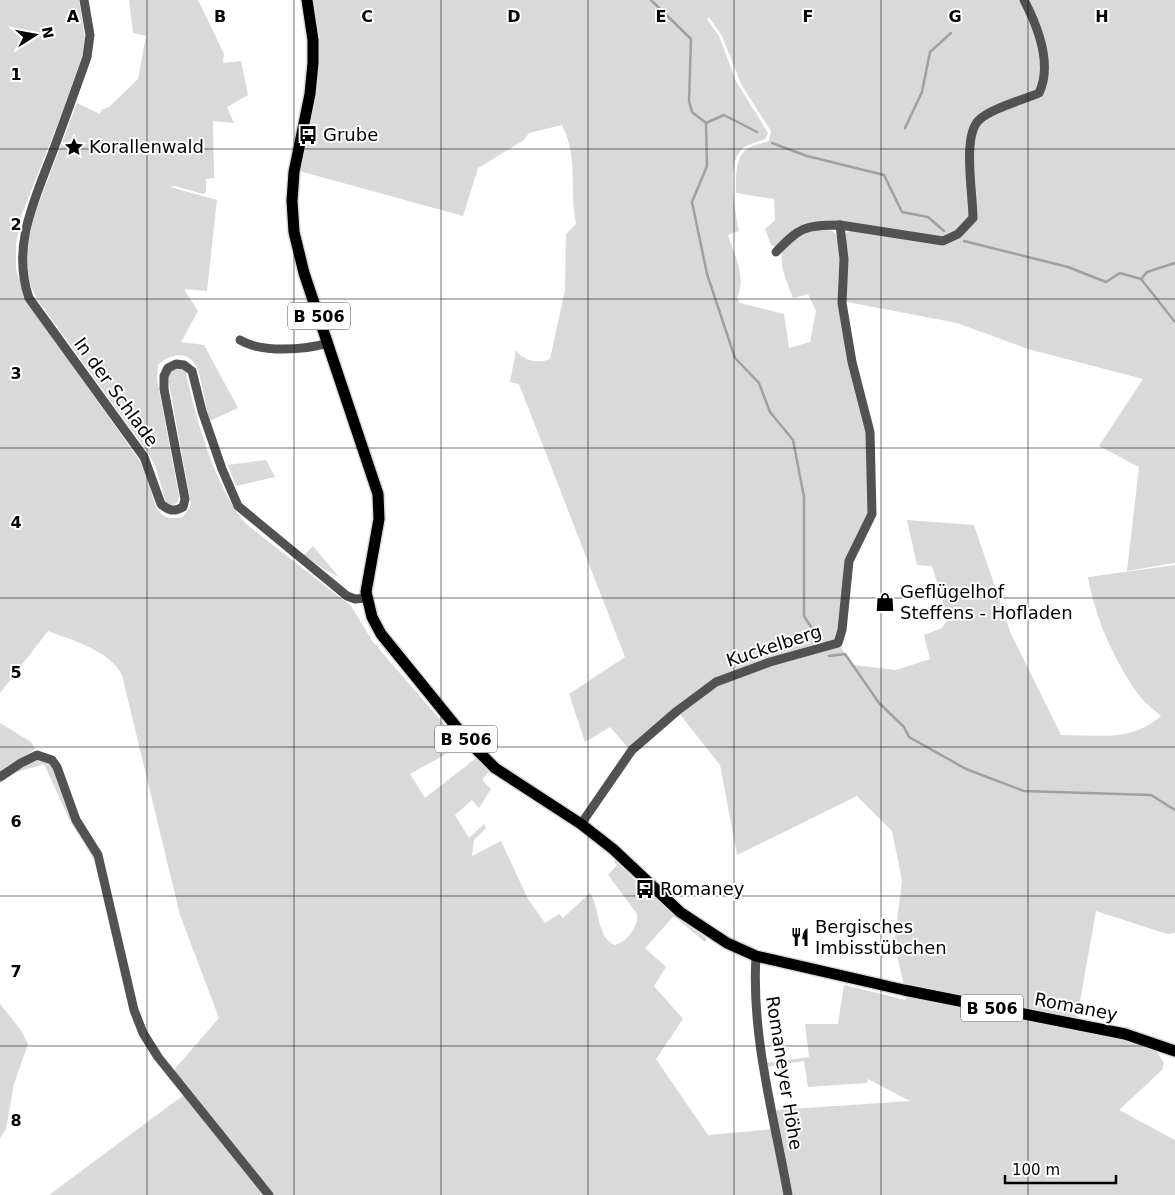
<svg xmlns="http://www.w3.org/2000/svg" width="1175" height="1195" viewBox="0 0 1175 1195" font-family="'DejaVu Sans',sans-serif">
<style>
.green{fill:#d9d9d9}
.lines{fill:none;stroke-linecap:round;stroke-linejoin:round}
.stream{stroke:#a0a0a0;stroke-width:2.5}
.major-casing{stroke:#dbdbdb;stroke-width:14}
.minor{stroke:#525252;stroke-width:9}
.major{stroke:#000;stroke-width:11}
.grid{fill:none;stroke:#000;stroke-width:1;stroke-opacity:0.55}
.labels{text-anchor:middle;stroke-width:4;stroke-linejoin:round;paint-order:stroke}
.shield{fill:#fff;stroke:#4c4c4c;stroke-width:1}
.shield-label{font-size:16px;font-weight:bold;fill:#000}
.poi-label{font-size:18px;fill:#000;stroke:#fff;text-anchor:start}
.street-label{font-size:18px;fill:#000;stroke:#fff}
.grid-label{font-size:16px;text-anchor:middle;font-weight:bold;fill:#000;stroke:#fff;stroke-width:4;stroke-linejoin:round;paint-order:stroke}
</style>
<rect width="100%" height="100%" fill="#fff"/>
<g class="green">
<path d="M0,0H79L86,45L62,113L22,214L16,244V270L29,305L137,457C142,465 146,474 149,483C155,503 155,523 183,517L191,505L168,377L169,372L172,368H182L186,373C196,419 215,488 246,524L351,606L373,642L462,745L410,774L425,798L476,758L490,770L482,780L491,789L479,808L472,800L455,815L469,838L484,824L486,828L474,840L472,856L501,841L528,899L545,923L559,914L563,918L590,893C601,910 596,937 615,945C627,942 639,926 637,914L608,875L617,865L614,862L615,860L645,890L707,939L705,942L674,916L645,948L666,967L654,986L683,1019L656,1059L708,1135L774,1129L785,1195H272L173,1071L219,1018L180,915L122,675C109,650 74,641 48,631L0,693Z"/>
<path d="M129,0H198L224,54L223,63L241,61L248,95L227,107L234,123L213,121L214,178L206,179V192L203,194L175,186L170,187L217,200L207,291L185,289V291L198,311L181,342L204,345L238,408L210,421C206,408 201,374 196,366C187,349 169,355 158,365L157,379L179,496L178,502L170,506L166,502L155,465L147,451L37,299L29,282L26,255L27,246L34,216L77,103L100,114L101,110L109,107L138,79L146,36L133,33Z"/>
<path d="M311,0H1023C1036,27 1051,63 1038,92C1022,99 991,107 979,118C961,135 972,186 972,208L974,209C975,194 971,178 970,162C969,110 999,111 1040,94C1054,66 1039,27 1025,0H1175V563L1127,571L1139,467L1099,446L1143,379L1028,349L957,323L842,301L846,233L854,229L892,235V232C861,230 825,211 795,230C788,234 784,242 778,247L771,245L765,229L775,220L774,199L736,193C736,178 734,156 749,148C755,144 762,144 769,141L771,131L742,86L722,36L709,17L707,19L719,36L736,81L768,133L765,139C758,142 750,143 743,148C725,164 735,210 739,231L728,235C734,253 747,279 737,297L740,303L784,314L789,348L810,342L816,311L808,294L793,298C784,275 770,247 799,232C807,228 817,226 826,227L835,233L841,246L843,259L840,304L851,362L869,432L870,516L847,561L841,630L835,643C799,654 748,666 715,684C684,702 657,727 630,750L610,727L585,742L569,694L625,657L519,384L510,382L516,350C523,361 539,364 550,359L565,290L566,234L576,224C569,189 579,159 562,125L529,133L524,140L478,168L463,216L303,172L300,170L309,138L319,54L320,38Z"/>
<path d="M266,460L275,477L236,486L228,465Z"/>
<path d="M907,520L974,525L1011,634L1061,735C1098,735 1132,742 1161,716C1153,709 1144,702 1138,694C1114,660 1095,618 1088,577L1175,565V933L1167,934L1096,911L1077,1018L905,989L894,944L902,881L892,831L857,796L737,855L720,765L678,712L718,686L771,665L839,645L853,665L896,670L930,659L924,635L942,628L948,619L932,566L917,565Z"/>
<path d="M313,546L339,577L325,570L304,555Z"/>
<path d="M0,723L31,742L35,749L0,773Z"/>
<path d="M38,759L52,765L99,868L70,821L44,764L17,772L0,783V779L20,765Z"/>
<path d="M844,985L906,1000L905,992L1123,1037L1157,1052L1164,1063L1162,1070L1119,1110L1175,1140V1195H788L776,1110L910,1101L868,1079L867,1083L808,1087L804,1061L766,1067V1063L809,1057L805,1024H838Z"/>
<path d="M0,1004L20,1029L28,1044L14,1084L6,1129L0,1138Z"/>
<path d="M185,1094L266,1195H49Z"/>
</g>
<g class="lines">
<g class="stream">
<path d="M651,0L691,39L689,101L692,112L706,123L707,166L692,202L707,274L735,358L759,383L770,412L793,440L804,497V616L817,636"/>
<path d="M706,123L724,115L757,132"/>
<path d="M905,128L922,92L930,52L951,33"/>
<path d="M772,143L807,156L884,175L902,212L928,217L944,231"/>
<path d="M964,241L1068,267L1106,282L1120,273L1141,279L1175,322"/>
<path d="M1141,279L1147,272L1175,263"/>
<path d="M829,656L845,654L879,703L904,727L909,737L966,769L1024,791L1151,795L1175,810"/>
</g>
<g class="major-casing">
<path id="major" d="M307,0L313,40V63L310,94L294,172L292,201L294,232L304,273L378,494L379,519L366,592L372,617L381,634L467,740L495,768L581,824L613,849L680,912L727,943L756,956L904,990L1125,1034L1175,1051"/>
</g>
<g class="minor">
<path d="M84,0L90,35L87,57C76,88 65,119 53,151C35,199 11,246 29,298L144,457L161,504C169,511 174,512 183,507L185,499L164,389V376L168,368L176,364L184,365L192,371L202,411L222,469L238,506L347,596L355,599L367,598"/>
<path d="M840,225L943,241L958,234L973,218C973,194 962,136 979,120C992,108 1023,100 1039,93C1053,64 1038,27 1024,0"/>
<path d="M240,340C261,353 305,350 328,343"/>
<path d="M0,777L21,763L37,755L52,760L57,767L76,820L98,855L134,1010L143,1033L158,1057L269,1195"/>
<path d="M581,824L632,750L677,711L716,682L770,662L838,643L842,630L849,561L872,514L870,432L852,362L842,303L844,259L840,225C805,225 800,227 776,252"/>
<path d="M756,956C751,1036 774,1116 788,1195"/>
</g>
<use href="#major" class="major"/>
</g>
<path class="grid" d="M147,0V1195M294,0V1195M441,0V1195M588,0V1195M734,0V1195M881,0V1195M1028,0V1195M0,149H1175M0,299H1175M0,448H1175M0,598H1175M0,747H1175M0,896H1175M0,1046H1175"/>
<defs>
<g id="bus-bare" transform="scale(1.5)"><path d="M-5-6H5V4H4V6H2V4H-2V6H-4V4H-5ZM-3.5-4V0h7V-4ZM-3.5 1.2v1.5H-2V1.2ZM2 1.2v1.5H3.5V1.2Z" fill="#000" stroke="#fff" stroke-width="2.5" paint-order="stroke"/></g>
<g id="sight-bare" transform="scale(1.5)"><path d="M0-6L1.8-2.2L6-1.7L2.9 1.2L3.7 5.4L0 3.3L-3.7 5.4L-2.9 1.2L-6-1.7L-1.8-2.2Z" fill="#000" stroke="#fff" stroke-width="2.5" paint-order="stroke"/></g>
<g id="shop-bare" transform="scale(1.5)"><path d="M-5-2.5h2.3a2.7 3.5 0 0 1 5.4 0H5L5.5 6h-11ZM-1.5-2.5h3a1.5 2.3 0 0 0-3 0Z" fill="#000" stroke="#fff" stroke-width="2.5" paint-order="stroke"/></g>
<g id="restaurant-bare" transform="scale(1.5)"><path d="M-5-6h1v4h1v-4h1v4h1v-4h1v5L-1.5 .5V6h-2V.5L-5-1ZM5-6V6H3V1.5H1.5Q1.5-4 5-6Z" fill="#000" stroke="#fff" stroke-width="2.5" paint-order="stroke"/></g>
</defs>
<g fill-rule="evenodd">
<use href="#bus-bare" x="308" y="135"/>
<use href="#sight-bare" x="74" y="147"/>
<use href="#shop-bare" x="885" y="602"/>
<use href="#bus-bare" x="645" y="889"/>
<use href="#restaurant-bare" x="800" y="937"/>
</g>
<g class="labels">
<g class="shield">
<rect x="288" y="302.5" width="62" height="27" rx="4"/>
<rect x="435" y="725.5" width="62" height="27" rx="4"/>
<rect x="961" y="994.5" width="62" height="27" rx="4"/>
</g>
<g class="shield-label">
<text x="319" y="322">B 506</text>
<text x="466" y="745">B 506</text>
<text x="992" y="1014">B 506</text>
</g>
<g class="poi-label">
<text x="323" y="141">Grube</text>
<text x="89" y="153">Korallenwald</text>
<text x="900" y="598">Geflügelhof<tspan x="900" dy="21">Steffens - Hofladen</tspan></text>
<text x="660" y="895">Romaney</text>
<text x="815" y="933">Bergisches<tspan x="815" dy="21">Imbisstübchen</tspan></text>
</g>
<g class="street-label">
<text transform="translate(116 392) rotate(54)" y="6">In der Schlade</text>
<text transform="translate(774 646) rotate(-18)" y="6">Kuckelberg</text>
<text transform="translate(1076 1007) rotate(11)" y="6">Romaney</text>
<text transform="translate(784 1073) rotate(81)" y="6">Romaneyer Höhe</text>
</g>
</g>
<g class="grid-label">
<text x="73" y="22">A</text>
<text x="220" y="22">B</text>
<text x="367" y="22">C</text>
<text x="514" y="22">D</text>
<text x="661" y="22">E</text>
<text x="808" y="22">F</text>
<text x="955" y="22">G</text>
<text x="1102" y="22">H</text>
<text x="16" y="80">1</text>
<text x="16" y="230">2</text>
<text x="16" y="379">3</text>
<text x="16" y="528">4</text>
<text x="16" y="678">5</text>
<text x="16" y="827">6</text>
<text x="16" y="977">7</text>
<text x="16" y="1126">8</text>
</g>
<g transform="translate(35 35) rotate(79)" stroke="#ffffff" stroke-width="4" paint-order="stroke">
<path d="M0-4L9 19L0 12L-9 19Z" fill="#000000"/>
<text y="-8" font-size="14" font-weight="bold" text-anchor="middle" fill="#000000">N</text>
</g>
<path d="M1005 1175v8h111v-8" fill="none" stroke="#000000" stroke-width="2.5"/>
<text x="1012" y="1175" font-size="15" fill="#000000" stroke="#ffffff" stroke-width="4" paint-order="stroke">100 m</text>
</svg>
